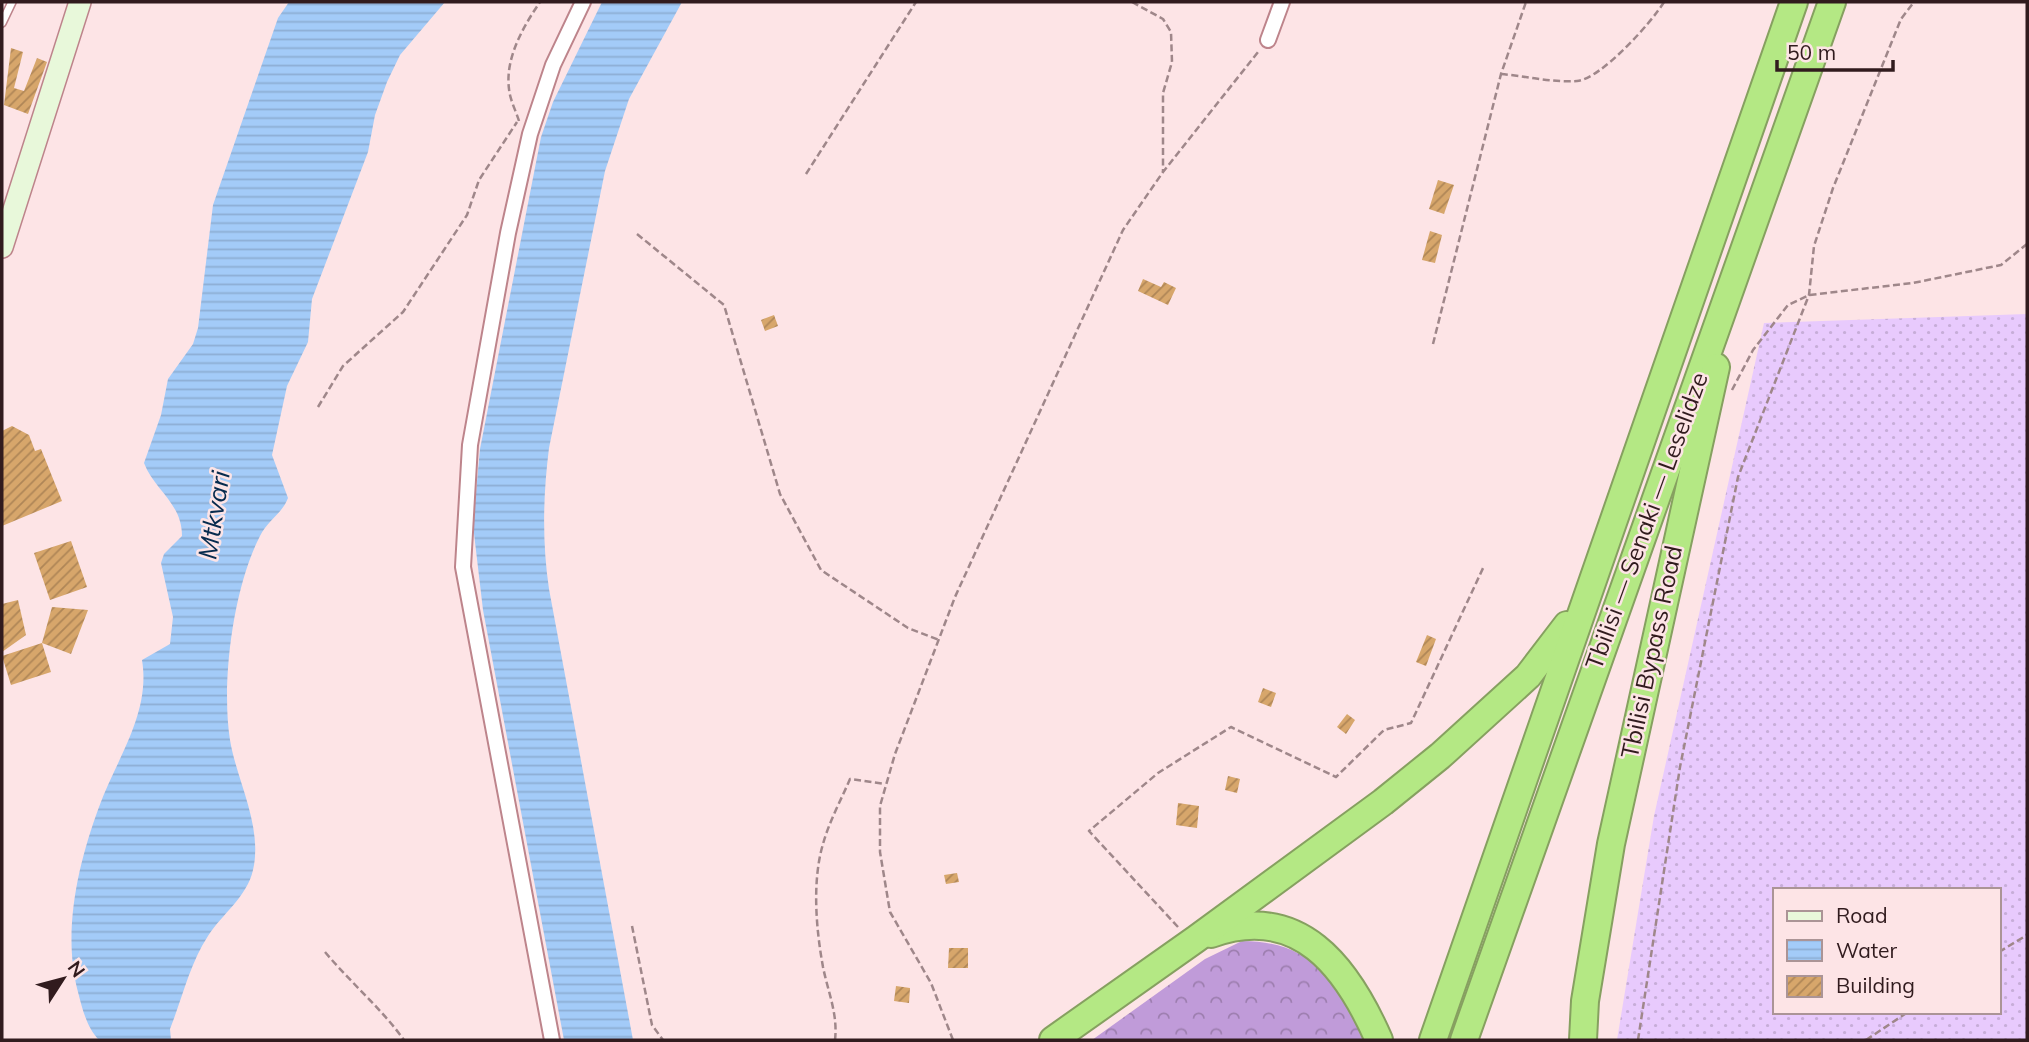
<svg xmlns="http://www.w3.org/2000/svg" width="2029" height="1042" viewBox="0 0 2029 1042" font-family="Mulish,sans-serif">
<style>
.grass{fill:url(#grass-dots);fill-rule:evenodd}
.forest{fill:url(#forest-crowns)}
.water{fill:url(#water-rules)}
.building{fill:url(#building-hatch)}
.lines{fill:none;stroke-linecap:round;stroke-linejoin:round}
.lane-casing{stroke:#bd848b;stroke-width:10}
.street-casing{stroke:#bd848b;stroke-width:18}
.secondary-casing{stroke:#bd848b;stroke-width:24}
.highway-casing{stroke:#86a060;stroke-width:30}
.path{stroke:#9f878a;stroke-width:2.5;stroke-dasharray:7 3.5;stroke-linecap:butt}
.lane{stroke:#fff;stroke-width:7}
.street{stroke:#fff;stroke-width:14}
.secondary{stroke:#e8f8da;stroke-width:21}
.highway{stroke:#b4e884;stroke-width:26}
.labels{text-anchor:middle;stroke-width:5;stroke-linejoin:round;paint-order:stroke}
.street-label{font-size:24px;fill:#311b1e;stroke:#fde4e6}
.water-label{font-size:26px;font-style:italic;fill:#062b4e;stroke:#fde4e6}
</style>
<defs>
<pattern id="grass-dots" width="8" height="8" patternUnits="userSpaceOnUse" patternTransform="scale(1.75)"><rect width="8" height="8" fill="#e8cafd"/><path d="M2 2h.1M6 6h.1" fill="none" stroke="#c7add8" stroke-width="1.8" stroke-linecap="round"/></pattern>
<pattern id="forest-crowns" width="20" height="18" patternUnits="userSpaceOnUse" patternTransform="scale(1.75)"><rect width="20" height="18" fill="#c09bd9"/><path d="M2 6a3 3 0 1 1 6 0M12 15a3 3 0 1 1 6 0" fill="none" stroke="#9d7eaf"/></pattern>
<pattern id="water-rules" width="6" height="5" patternUnits="userSpaceOnUse" patternTransform="scale(1.75)"><rect width="6" height="5" fill="#a3cbf8"/><path d="M0 2.5h6" fill="none" stroke="#8daed4"/></pattern>
<pattern id="building-hatch" width="6" height="6" patternUnits="userSpaceOnUse" patternTransform="scale(1.75)"><rect width="6" height="6" fill="#d7a66b"/><path d="M-1 1l2-2M0 6l6-6M5 7l2-2" fill="none" stroke="#af8657"/></pattern>
</defs>
<rect width="100%" height="100%" fill="#fde4e6"/>
<path class="grass" d="M2027,314V1040H1617L1654,816L1764,323ZM1775,890H1999V1012H1775Z"/>
<path class="forest" d="M1242,941C1316,941 1335,985 1370,1040H1092L1205,959Z"/>
<g class="water">
<path d="M289,2H445L400,55L387,82L375,115L368,152L312,299L308,342L287,386L272,455L288,498C282,514 267,521 260,536C233,588 221,683 230,740C237,782 263,826 253,870C247,897 222,914 208,936C190,963 182,999 170,1029L171,1040H99C87,1028 82,1008 78,992C62,932 78,864 99,807C116,760 151,713 142,660L170,644L173,617L161,563L164,554L182,536C182,503 155,491 144,463L161,415L168,379L193,344L198,328L213,205L278,18Z"/>
<path d="M602,2H682L629,99L605,171L549,448C543,496 542,541 549,589L633,1040H564L483,610L473,525L480,449L541,137L553,102Z"/>
</g>
<g class="building">
<path d="M11,48L23,52L14,88L24,91L37,58L47,62L28,114L4,105Z"/>
<path d="M1438,180L1454,185L1444,214L1429,209Z"/>
<path d="M1430,231L1442,235L1435,263L1422,260Z"/>
<path d="M1143,279L1161,287L1164,282L1176,288L1168,305L1138,291Z"/>
<path d="M774,315L778,326L765,331L761,320Z"/>
<path d="M12,426L29,435L35,451L41,449L62,501L2,526V431Z"/>
<path d="M71,541L87,587L50,600L34,553Z"/>
<path d="M18,600L26,635L2,652V604Z"/>
<path d="M52,607L88,610L71,654L42,643L51,672L11,685L2,656L42,643Z"/>
<path d="M1427,635L1436,639L1426,666L1416,662Z"/>
<path d="M1263,688L1276,693L1271,707L1258,702Z"/>
<path d="M1347,714L1355,720L1346,734L1337,727Z"/>
<path d="M1228,776L1240,779L1237,793L1225,790Z"/>
<path d="M1178,803L1199,806L1197,828L1176,825Z"/>
<path d="M957,873L959,882L946,884L944,875Z"/>
<path d="M949,948H968V968H948Z"/>
<path d="M896,986L910,988L909,1003L894,1001Z"/>
</g>
<g class="lines">
<g class="lane-casing">
<path id="lane" d="M2,23L12,2"/>
</g>
<g class="street-casing">
<g id="street">
<path d="M1268,40L1282,2"/>
<path d="M552,1040L463,567L470,445L508,233L530,134L553,65L583,2"/>
</g>
</g>
<g class="secondary-casing">
<path id="secondary" d="M2,247L80,2"/>
</g>
<g class="highway-casing">
<g id="highway">
<path d="M1211,934C1299,902 1347,967 1379,1040"/>
<path d="M1053,1040L1196,939L1383,802L1440,756L1528,676L1567,625"/>
<path d="M1433,1040L1794,2"/>
<path d="M1464,1040L1832,2"/>
<path d="M1583,1040L1585,1001L1611,844L1716,367"/>
</g>
</g>
<g class="path">
<path d="M1132,2L1163,19L1171,32L1172,62L1163,93V172"/>
<path d="M1501,74C1525,76 1554,83 1577,81C1601,79 1652,22 1664,2"/>
<path d="M519,121C516,111 510,100 509,89C505,58 523,27 540,2"/>
<path d="M806,174L916,2"/>
<path d="M637,234L724,305L780,494L821,570L908,628L939,640"/>
<path d="M1433,344L1501,74L1526,2"/>
<path d="M1732,390L1753,350L1788,305L1809,295L1913,283L2001,265L2027,244"/>
<path d="M318,407L343,366L403,312L467,215L479,180L517,122"/>
<path d="M632,926L652,1025L663,1040"/>
<path d="M1178,927L1089,831L1158,773L1231,727L1336,777L1384,730L1411,723L1484,566"/>
<path d="M325,952C351,983 381,1008 404,1040"/>
<path d="M1999,952L2027,935"/>
<path d="M835,1040C838,1014 828,992 823,967C816,929 812,881 823,844C829,822 841,800 850,779L885,784"/>
<path d="M953,1040L931,983L890,912L880,852V806L895,754L955,597L1123,230L1163,172L1258,52"/>
<path d="M1638,1040L1680,767L1738,477L1809,295L1814,246L1833,188L1901,19L1914,2"/>
<path d="M1866,1040L1908,1012"/>
</g>
<use href="#lane" class="lane"/>
<use href="#street" class="street"/>
<use href="#secondary" class="secondary"/>
<use href="#highway" class="highway"/>
</g>
<g class="labels">
<g class="street-label">
<text transform="translate(1647 521) rotate(-70)" y="8">Tbilisi — Senaki — Leselidze</text>
<text transform="translate(1652 652) rotate(-78)" y="8">Tbilisi Bypass Road</text>
</g>
<g class="water-label">
<text transform="translate(214 515) rotate(-81)" y="9">Mtkvari</text>
</g>
</g>
<rect width="2029" height="1042" fill="none" stroke="#311b1e" stroke-width="7"/>
<rect x="1773" y="888" width="228" height="126" fill="#fde4e6" stroke="#ab9496" stroke-width="2"/>
<rect x="1787" y="911" width="35" height="10" fill="#e8f8da" stroke="#ab9496" stroke-width="2"/>
<text x="1836" y="923" font-size="21" fill="#311b1e">Road</text>
<rect x="1787" y="940" width="35" height="21" fill="url(#water-rules)" stroke="#ab9496" stroke-width="2"/>
<text x="1836" y="958" font-size="21" fill="#311b1e">Water</text>
<rect x="1787" y="976" width="35" height="21" fill="url(#building-hatch)" stroke="#ab9496" stroke-width="2"/>
<text x="1836" y="993" font-size="21" fill="#311b1e">Building</text>
<g transform="translate(63 979) rotate(54)" stroke="#fde4e6" stroke-width="5" paint-order="stroke">
<path d="M0-5L12 26L0 18L-12 26Z" fill="#311b1e"/>
<text y="-10" font-size="19" font-weight="bold" text-anchor="middle" fill="#311b1e">N</text>
</g>
<path d="M1777 60v10h116v-10" fill="none" stroke="#311b1e" stroke-width="3.5"/>
<text x="1787" y="60" font-size="21" fill="#311b1e" stroke="#fde4e6" stroke-width="5" paint-order="stroke">50 m</text>
</svg>
